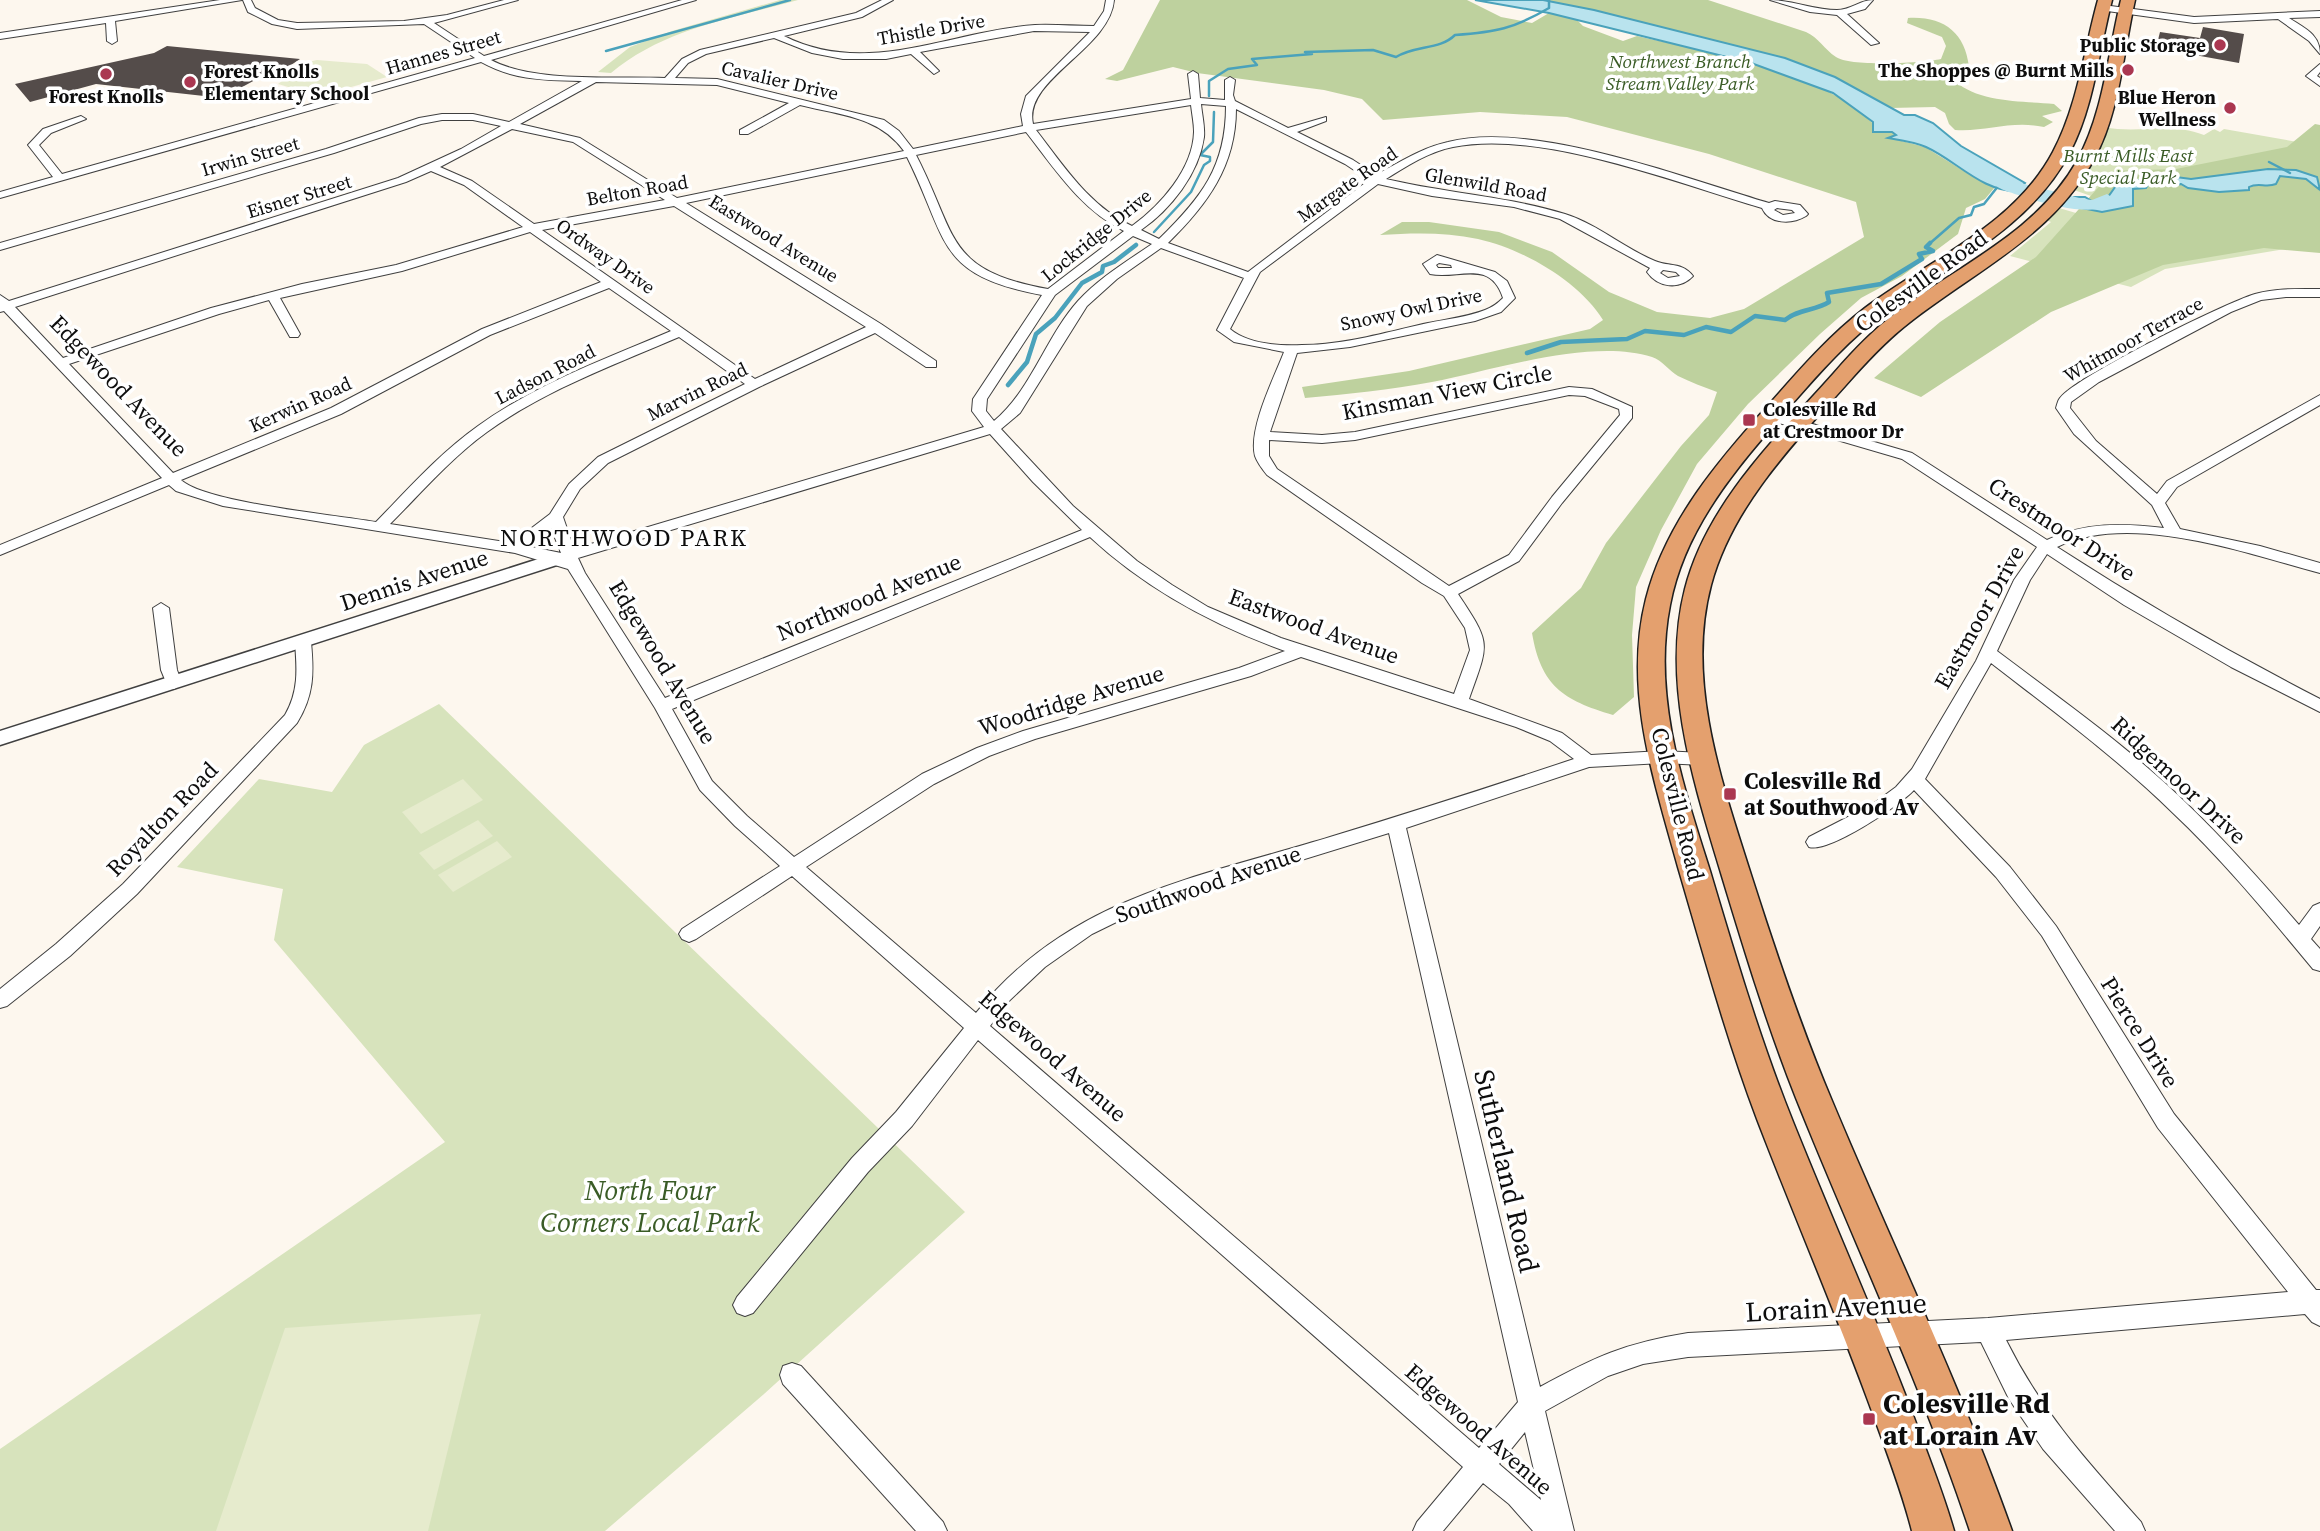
<svg xmlns="http://www.w3.org/2000/svg" width="2320" height="1531" viewBox="0 0 2320 1531" font-family="'Source Serif 4',serif">
<style>
.green{fill:#d7e3bc}
.forest{fill:#bed19e}
.pitch{fill:#e6ebcd}
.water{fill:#b9e3ee;stroke:#4aa2bb;stroke-width:2}
.lines{fill:none;stroke-linecap:round;stroke-linejoin:round}
.stream-far1{stroke:#4aa2bb;stroke-width:2.5}
.stream{stroke:#4aa2bb;stroke-width:4.5}
.river{fill:#b9e3ee;fill-rule:evenodd}
.building{fill:#544c4a}
.minor-casing{stroke:#404040;stroke-width:2}
.tertiary-casing{stroke:#404040;stroke-width:3}
.trunk-casing{stroke:#1e1e1e;stroke-width:3}
.minor{fill:#fff;fill-rule:evenodd}
.tertiary{fill:#fff;fill-rule:evenodd}
.trunk{fill:#e4a06e;fill-rule:evenodd}
.poi-dot{fill:#aa3751;stroke:#fff;stroke-width:2.5}
.labels{text-anchor:middle;stroke-width:7;stroke-linejoin:round;paint-order:stroke}
.far-street-label{font-size:19px;fill:#0d0d0d;stroke:#fff}
.far-poi-label{font-size:19px;font-weight:bold;fill:#0d0d0d;stroke:#fff;text-anchor:end}
.far-park-label{font-size:19px;font-style:italic;fill:#3a5c26;stroke:#fff}
.street-label{font-size:23px;fill:#0d0d0d;stroke:#fff}
.poi-label{font-size:23px;font-weight:bold;fill:#0d0d0d;stroke:#fff;text-anchor:start}
.neighbourhood-label{font-size:24px;letter-spacing:2px;fill:#0d0d0d;stroke:#fff}
.near-street-label{font-size:28px;fill:#0d0d0d;stroke:#fff}
.near-park-label{font-size:28px;font-style:italic;fill:#3a5c26;stroke:#fff}
.near-poi-label{font-size:28px;font-weight:bold;fill:#0d0d0d;stroke:#fff;text-anchor:start}
</style>
<rect width="100%" height="100%" fill="#fdf7ee"/>
<g class="green">
<path d="M780,0H798C734,18 663,29 611,73L598,72L630,47L672,31Z"/>
<path d="M2104,127C2138,134 2170,122 2204,135L2214,129L2220,132L2224,129L2320,146L2303,246L2165,269L2131,287L2010,256L2051,222L2046,220L2059,208L2076,213L2091,196L2074,190L2091,164Z"/>
<path d="M439,704L965,1212L764,1394L605,1531H0V1449L445,1142L274,940L283,889L177,867L259,779L332,792L364,745Z"/>
</g>
<g class="forest">
<path d="M1160,0H1467L1501,17L1532,23L1549,13L1577,20L1583,26L1623,41L1637,36C1709,53 1835,72 1881,133L1892,132L1896,135L1890,138L1925,147L1972,176L1995,187L1985,199L1966,208L1958,234L1902,276L1861,298L1820,334L1748,404L1697,464L1661,530L1636,587L1632,635L1634,697L1613,715C1563,700 1541,686 1532,633L1581,588L1606,543L1681,446L1709,415L1717,392C1704,387 1690,382 1678,376C1669,371 1662,360 1652,357C1591,338 1494,370 1432,382C1390,390 1348,394 1305,398L1302,387L1409,371L1590,329L1603,320C1579,281 1523,249 1478,239C1446,232 1413,233 1380,235L1402,222H1429L1499,232L1552,252L1609,292L1657,312L1710,318L1744,309L1864,237L1856,202L1709,154L1567,117L1480,112L1383,120L1362,99L1324,90L1197,73L1173,67L1117,81L1105,79L1123,70Z"/>
<path d="M1543,0H1708L1806,32C1819,38 1824,49 1836,57C1850,67 1923,63 1941,59L1946,46L1942,37L1907,23L1908,18C1943,16 1965,32 1969,67L1955,81C1979,103 2023,101 2054,104L2062,111L2042,116L2053,122L2044,127C2011,120 1987,132 1955,130L1949,124L1945,113L1935,107L1890,108L1835,77L1785,58L1594,10Z"/>
<path d="M2315,124L2320,125V253L2264,248L2163,265L2051,312L1921,397L1874,378L1940,322L2036,257L2113,171L2176,169L2287,147Z"/>
</g>
<g class="pitch">
<path d="M317,60L367,64L387,77L319,96L278,84L308,62Z"/>
<path d="M463,779L483,800L421,834L402,812Z"/>
<path d="M478,820L493,836L434,870L419,853Z"/>
<path d="M497,841L512,857L453,892L438,875Z"/>
<path d="M481,1314L428,1531H216L285,1328Z"/>
</g>
<g class="water">
<path d="M1475,0H1543L1594,10L1785,58L1835,77L1904,115H1915L1933,123L1961,146L2025,183L2018,191C1982,192 1957,161 1926,147C1915,142 1900,140 1888,138L1896,135L1892,132H1873V122L1833,93L1751,63L1549,13Z"/>
<path d="M2268,169L2296,170L2317,177L2320,190L2306,179L2280,176L2276,184C2266,188 2258,182 2249,187V190L2219,192L2188,188L2181,184L2148,185L2146,188L2133,189V206L2102,212L2066,205L2074,197H2085L2095,203L2108,197L2118,183L2133,180L2148,181L2154,178L2164,180L2176,177L2191,179Z"/>
</g>
<g class="lines">
<g class="stream-far1">
<path d="M606,51L790,0"/>
<path d="M1209,96V81L1228,69L1257,65L1252,59L1312,54L1305,52L1373,50L1396,57C1415,45 1440,50 1455,35C1496,32 1513,29 1549,8V0"/>
<path d="M2269,162L2290,173"/>
<path d="M1154,232L1191,192L1204,165L1210,161V157L1200,155L1213,142L1214,112"/>
<path d="M1928,245L1959,218L1971,215L1974,207L1984,204L1999,185"/>
</g>
<g class="stream">
<path d="M1527,353L1561,342L1627,339L1645,331L1684,335L1706,327L1731,332L1755,316L1785,320C1798,309 1815,311 1829,302L1827,293L1881,284L1922,259L1919,254L1933,251L1926,247L1930,243"/>
<path d="M1008,385L1027,362L1036,334L1055,318L1082,283L1102,272L1103,266L1114,262L1136,245"/>
</g>
<path class="river" d="M1983,164L2017,182L2083,199L2092,200L2107,194L2116,200C2098,223 2030,199 2006,191C1995,187 1986,179 1977,174L1974,170L1977,166Z"/>
</g>
<g class="building">
<path d="M2203,27L2244,34L2239,63L2156,48L2160,32L2200,38Z"/>
<path d="M167,46L300,59L279,73L270,72L222,98L96,84L30,102L15,84L154,53Z"/>
</g>
<g class="lines">
<g class="minor-casing">
<g id="minor">
<path d="M220,0H242L115,21L117,41L112,44L107,41L106,23L0,39V33Z"/>
<path d="M243,0H251L255,8L278,20L297,23L404,21L447,15L504,0H518L434,23L484,56L682,0H696L491,60C534,83 614,76 665,78L682,59L700,50L856,13L882,0H893L862,17L784,36C867,78 950,31 1035,25C1054,24 1074,26 1094,26L1104,11L1106,0H1114C1110,49 1023,79 1033,124L1191,99L1188,74L1193,71L1198,74L1200,98L1225,100V80L1230,77L1235,80L1233,95L1235,101L1288,128L1326,117V121L1297,132L1353,160L1376,175C1400,162 1421,148 1448,142C1533,120 1684,178 1769,203L1775,201L1800,205L1808,214L1806,216C1791,225 1769,224 1762,208C1677,183 1540,129 1453,147C1428,152 1407,166 1386,179C1445,193 1506,196 1565,214C1597,224 1624,248 1655,261C1670,267 1682,262 1693,276C1680,290 1658,288 1647,272L1650,268L1560,219L1514,207L1432,196L1378,184L1260,272L1230,329C1248,344 1279,346 1302,345C1344,345 1387,332 1428,323C1447,319 1467,317 1485,310C1493,307 1498,303 1503,298C1490,258 1458,280 1430,274L1423,264L1437,255L1495,272L1507,281L1515,298L1501,312L1475,321L1350,347L1297,353L1270,432L1322,435L1355,432L1569,387L1592,389L1632,407V418L1562,503L1519,561L1458,594C1492,645 1489,642 1469,699L1562,733L1591,755L1662,751L1703,753L1709,755L1712,759L1709,763L1703,765L1662,763L1589,767L1406,828L1540,1387C1595,1357 1625,1343 1688,1333L1988,1318L2288,1292L2158,1128L2042,936L1996,877L1914,790C1899,806 1829,853 1809,847L1806,842L1809,837L1873,804L1896,787L1912,769L1976,661L2014,580L2037,547L1902,459L1765,419L1763,416L1765,413H1775L1912,453L2047,540C2084,522 2123,523 2164,528L2152,505L2074,434L2056,408C2057,405 2058,400 2060,398C2077,376 2225,303 2255,294C2276,288 2299,289 2320,289V297H2286L2261,300L2231,312L2099,382L2071,402L2070,408L2096,441L2157,494L2167,481L2320,395V405L2177,487L2165,503L2180,529L2260,546L2320,563V573C2245,553 2130,511 2057,547C2142,602 2229,652 2320,699V712L2231,667L2124,605L2047,554L2030,580L1997,651C2054,694 2113,736 2166,784C2214,828 2257,876 2299,925L2313,906L2320,903V926L2311,939L2320,949V971L2313,969C2268,915 2224,861 2173,813C2117,758 2053,711 1991,663L1925,779L2010,867L2056,926L2174,1114L2316,1290H2320V1326L2312,1322L2305,1314L2006,1340C2043,1414 2087,1461 2141,1522L2145,1531H2115L2043,1449L2009,1399L1981,1342L1688,1357L1643,1364L1608,1376L1545,1411L1574,1531H1533L1509,1504L1483,1483L1443,1531H1413L1417,1522L1463,1467L978,1040L912,1126L868,1172L753,1313L745,1316L737,1313L733,1305L737,1297L852,1158L896,1112L964,1028L792,876L696,939L689,942L682,939L679,934L682,929L780,866L735,826L700,790L655,708L568,569L515,553L223,506L176,491L169,485L0,555V545L162,478L4,311L0,312V295L9,301L398,178L461,149L501,126L473,120H442L421,124L334,153L0,250V243L326,149L419,118L442,114H473L509,122L582,81C545,80 515,81 481,62L0,198V192L53,177L28,145L43,129L81,116L86,119L51,133L39,145L62,174L475,58L424,24L297,29L272,24L248,12ZM1034,31L1090,32L1026,96L1021,114L1023,126L913,149L899,131L884,120L717,79L675,78L688,63L706,54L774,38L812,53L843,59H886L911,54L934,74L939,71L920,52ZM596,82L717,85L789,103L740,130V134H748L800,105C839,115 879,116 904,151L677,198L580,138L520,124ZM1201,104L1226,106C1226,167 1201,198 1159,239L1141,230C1170,210 1199,174 1204,137C1205,127 1202,115 1201,104ZM1191,105C1192,114 1194,123 1194,132C1193,169 1160,206 1132,226C1089,206 1064,166 1036,130ZM1236,109L1345,164L1369,180L1248,272L1168,243C1207,205 1236,166 1236,109ZM512,129L573,142L665,200L534,224L472,181L440,167ZM1026,132C1055,169 1081,210 1124,231L1048,289C944,270 958,236 916,155ZM907,157C949,241 935,275 1042,295L973,399L972,411L984,427L574,549L563,517L580,489L608,463L759,387L875,333L926,367H936V361L881,324L686,203ZM431,171L464,185L523,227L396,265L302,284L211,308L63,358L15,307L406,182ZM674,206L866,327L755,379L542,230ZM1777,208L1792,210L1795,213L1783,215L1774,210ZM530,232L601,282L482,329L331,408L173,473L69,364L219,314L269,300L290,337H298L300,334L280,298L402,271ZM1133,236L1152,244C1126,262 1099,278 1078,301C1045,338 1032,389 994,421L986,411L987,399L1055,295ZM1161,248L1244,278L1217,330L1234,342L1284,352C1274,378 1248,429 1255,456C1257,462 1263,470 1267,475L1422,583L1444,596L1465,628L1470,650L1454,694L1281,638L1208,607L1172,585L1137,561L1073,506L1001,429L1020,413L1087,306L1117,279ZM1439,263L1451,265L1452,268H1438L1436,265ZM1663,270L1676,272L1680,276L1668,278L1660,273ZM609,288L671,331C605,359 536,384 478,426C440,453 409,488 376,522C337,515 206,503 181,480L341,414L490,335ZM679,337L745,384L598,457L569,484L550,514L512,543L390,524C422,492 451,458 487,432C545,390 614,365 679,337ZM1569,395L1585,396L1619,409L1620,415L1552,497L1509,555L1449,586L1277,469L1269,456V440L1322,443L1355,440ZM990,434L1033,482L1082,530L665,698L585,573L578,558ZM551,528L561,553L527,546ZM1090,537C1146,589 1213,625 1285,651L1239,668L1023,731L977,748L922,774L794,857L747,816L712,781L672,709ZM1301,657L1516,727L1550,741L1574,759C1493,786 1412,812 1330,837C1196,878 1069,897 976,1013L806,867L934,784L989,756L1035,739L1251,676ZM1389,833L1518,1402L1479,1448L990,1026L1010,1000L1045,967L1092,934L1143,909ZM1525,1432L1541,1500L1499,1464Z"/>
<path d="M1770,0C1792,0 1814,10 1837,10C1851,10 1860,0 1873,0L1865,9L1847,14L1879,43L1871,45L1837,15L1810,12Z"/>
<path d="M2103,5L2194,17L2320,11V17L2289,18C2304,28 2320,34 2320,54L2309,41L2278,19L2194,23L2100,10V6Z"/>
<path d="M2320,64V72L2317,76L2320,78V86L2306,76Z"/>
<path d="M161,603L169,608L177,670L182,683L174,689L168,687L161,670L153,608Z"/>
<path d="M303,637L311,642C314,674 314,695 297,723L137,894L70,956L7,1006L0,1008V989L56,944L123,884L285,715C299,691 297,669 295,642Z"/>
<path d="M792,1363L801,1366L943,1522L947,1531H916L783,1384L780,1375L783,1366Z"/>
</g>
</g>
<g class="tertiary-casing">
<path id="tertiary" d="M557,553L566,559L563,563L0,745V731Z"/>
</g>
<g class="trunk-casing">
<g id="trunk">
<path d="M2098,0H2112C2099,50 2094,106 2070,152C2031,227 1951,264 1886,312C1850,338 1821,371 1792,404C1740,464 1685,525 1670,605C1652,696 1683,785 1710,871C1735,955 1760,1040 1793,1122C1831,1217 1873,1311 1910,1407C1925,1448 1942,1489 1954,1531H1912C1902,1491 1887,1453 1873,1414C1837,1315 1795,1218 1757,1119C1726,1037 1703,952 1678,867C1654,780 1623,690 1646,599C1666,521 1719,460 1772,401C1801,368 1830,335 1865,308C1929,260 2014,226 2053,152C2078,105 2084,50 2098,0Z"/>
<path d="M2121,0H2135C2123,53 2120,113 2093,161C2052,236 1975,271 1910,322C1889,338 1871,357 1853,377C1798,439 1733,503 1711,585C1685,682 1723,786 1752,878C1776,953 1801,1028 1832,1101C1892,1245 1960,1384 2012,1531H1970C1921,1383 1854,1243 1796,1098C1767,1025 1744,949 1721,873C1694,783 1661,683 1685,589C1707,503 1777,437 1834,373C1853,351 1873,330 1897,312C1959,265 2037,232 2077,161C2104,112 2108,53 2121,0Z"/>
</g>
</g>
<use href="#minor" class="minor"/>
<use href="#tertiary" class="tertiary"/>
<use href="#trunk" class="trunk"/>
</g>
<g class="poi-dot">
<circle cx="2220" cy="45" r="7"/>
<circle cx="2128" cy="70" r="7"/>
<circle cx="106" cy="74" r="7"/>
<circle cx="190" cy="82" r="7"/>
<circle cx="2230" cy="108" r="7"/>
<rect x="1742" y="413" width="14" height="14" rx="3.5"/>
<rect x="1723" y="787" width="14" height="14" rx="3.5"/>
<rect x="1862" y="1412" width="14" height="14" rx="3.5"/>
</g>
<g class="labels">
<g class="far-street-label">
<text transform="translate(931 29) rotate(-10)" y="7">Thistle Drive</text>
<text transform="translate(443 52) rotate(-16)" y="7">Hannes Street</text>
<text transform="translate(780 80) rotate(13)" y="7">Cavalier Drive</text>
<text transform="translate(250 156) rotate(-16)" y="7">Irwin Street</text>
<text transform="translate(1347 184) rotate(-35)" y="7">Margate Road</text>
<text transform="translate(1486 184) rotate(10)" y="7">Glenwild Road</text>
<text transform="translate(637 190) rotate(-10)" y="7">Belton Road</text>
<text transform="translate(299 196) rotate(-17)" y="7">Eisner Street</text>
<text transform="translate(1096 235) rotate(-39)" y="7">Lockridge Drive</text>
<text transform="translate(774 238) rotate(32)" y="7">Eastwood Avenue</text>
<text transform="translate(606 256) rotate(35)" y="7">Ordway Drive</text>
<text transform="translate(1411 309) rotate(-12)" y="7">Snowy Owl Drive</text>
<text transform="translate(2133 339) rotate(-29)" y="7">Whitmoor Terrace</text>
<text transform="translate(545 374) rotate(-27)" y="7">Ladson Road</text>
<text transform="translate(697 391) rotate(-26)" y="7">Marvin Road</text>
<text transform="translate(300 404) rotate(-24)" y="7">Kerwin Road</text>
</g>
<g class="far-poi-label">
<text x="2206" y="52">Public Storage</text>
<text x="2114" y="77">The Shoppes @ Burnt Mills</text>
<text x="204" y="78" text-anchor="start">Forest Knolls<tspan x="204" dy="22">Elementary School</tspan></text>
<text x="106" y="103" text-anchor="middle">Forest Knolls</text>
<text x="2216" y="104">Blue Heron<tspan x="2216" dy="22">Wellness</tspan></text>
<text x="1763" y="416" text-anchor="start">Colesville Rd<tspan x="1763" dy="22">at Crestmoor Dr</tspan></text>
</g>
<g class="far-park-label">
<text x="1680" y="68">Northwest Branch<tspan x="1680" dy="22">Stream Valley Park</tspan></text>
<text x="2128" y="162">Burnt Mills East<tspan x="2128" dy="22">Special Park</tspan></text>
</g>
<g class="street-label">
<text transform="translate(1921 281) rotate(-36)" y="8">Colesville Road</text>
<text transform="translate(119 386) rotate(46)" y="8">Edgewood Avenue</text>
<text transform="translate(1447 392) rotate(-11)" y="8">Kinsman View Circle</text>
<text transform="translate(2062 529) rotate(33)" y="8">Crestmoor Drive</text>
<text transform="translate(414 580) rotate(-18)" y="8">Dennis Avenue</text>
<text transform="translate(869 597) rotate(-22)" y="8">Northwood Avenue</text>
<text transform="translate(1979 617) rotate(-61)" y="8">Eastmoor Drive</text>
<text transform="translate(1314 626) rotate(20)" y="8">Eastwood Avenue</text>
<text transform="translate(663 662) rotate(59)" y="8">Edgewood Avenue</text>
<text transform="translate(1071 700) rotate(-17)" y="8">Woodridge Avenue</text>
<text transform="translate(2179 780) rotate(43)" y="8">Ridgemoor Drive</text>
<text transform="translate(1678 804) rotate(76)" y="8">Colesville Road</text>
<text transform="translate(162 819) rotate(-46)" y="8">Royalton Road</text>
<text transform="translate(1208 884) rotate(-19)" y="8">Southwood Avenue</text>
<text transform="translate(2140 1032) rotate(58)" y="8">Pierce Drive</text>
<text transform="translate(1053 1056) rotate(41)" y="8">Edgewood Avenue</text>
<text transform="translate(1479 1429) rotate(41)" y="8">Edgewood Avenue</text>
</g>
<g class="poi-label">
<text x="1744" y="789">Colesville Rd<tspan x="1744" dy="26">at Southwood Av</tspan></text>
</g>
<g class="neighbourhood-label">
<text x="624" y="546">NORTHWOOD PARK</text>
</g>
<g class="near-street-label">
<text transform="translate(1507 1171) rotate(77)" y="10">Sutherland Road</text>
<text transform="translate(1836 1307) rotate(-3)" y="10">Lorain Avenue</text>
</g>
<g class="near-park-label">
<text x="650" y="1200">North Four<tspan x="650" dy="32">Corners Local Park</tspan></text>
</g>
<g class="near-poi-label">
<text x="1883" y="1413">Colesville Rd<tspan x="1883" dy="32">at Lorain Av</tspan></text>
</g>
</g>
</svg>
